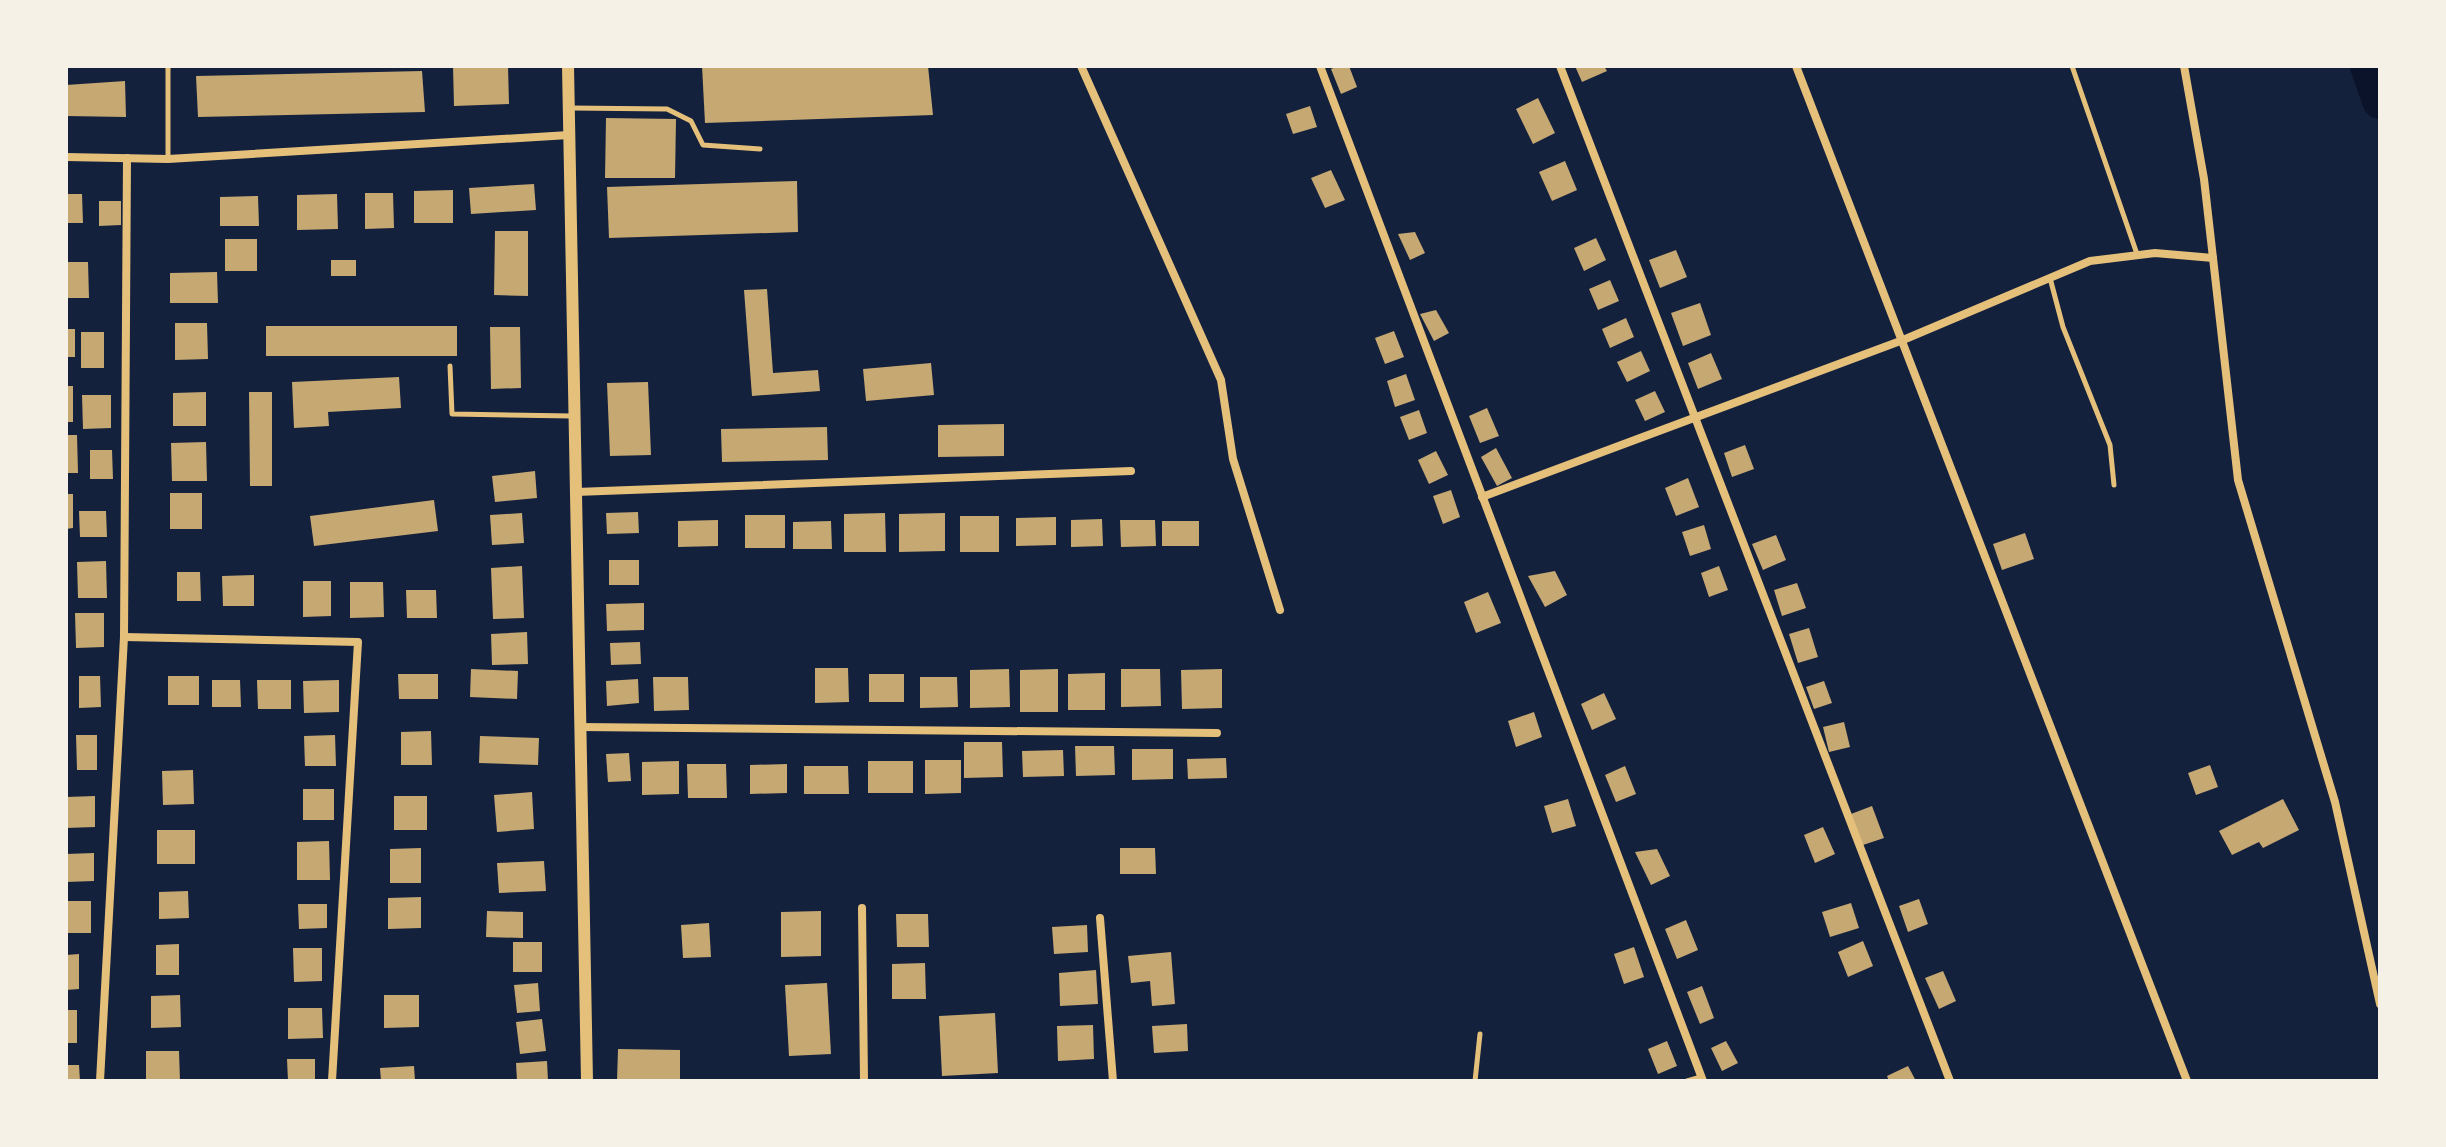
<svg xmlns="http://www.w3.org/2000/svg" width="2446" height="1147" viewBox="0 0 2446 1147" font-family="Commissioner,sans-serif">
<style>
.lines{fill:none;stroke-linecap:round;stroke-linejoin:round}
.river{stroke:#0b132b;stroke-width:36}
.building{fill:#c6a872}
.service{stroke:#e5c07b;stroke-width:5}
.minor{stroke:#e5c07b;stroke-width:8}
.tertiary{stroke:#e5c07b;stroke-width:12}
</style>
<rect width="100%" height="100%" fill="#14213d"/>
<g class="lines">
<path class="river" d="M2368,66L2380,101"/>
</g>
<g class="building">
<path d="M453,66H508L509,104L454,106Z"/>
<path d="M702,66H928L933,115L705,123Z"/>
<path d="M1338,66H1349L1357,87L1341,94L1331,69Z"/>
<path d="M1575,66H1604L1607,71L1582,82Z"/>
<path d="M422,71L425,112L198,117L196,76Z"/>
<path d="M125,81L126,117L66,116V85Z"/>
<path d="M1538,98L1555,133L1533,144L1516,109Z"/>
<path d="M1310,106L1317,127L1293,134L1286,114Z"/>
<path d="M606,118L676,119L675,178H605Z"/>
<path d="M1565,161L1577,190L1552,201L1539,172Z"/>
<path d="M1331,170L1345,200L1325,208L1311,178Z"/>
<path d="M797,181L798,232L609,238L607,187Z"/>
<path d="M534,184L536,210L471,214L469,188Z"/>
<path d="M453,190V223H414V191Z"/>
<path d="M365,193H393L394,228L365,229Z"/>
<path d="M66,194H82L83,223H66Z"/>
<path d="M337,194L338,229L297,230V195Z"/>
<path d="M258,196L259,226H220V197Z"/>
<path d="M99,201H121V225L99,226Z"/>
<path d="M495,231H528V296L494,295Z"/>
<path d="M1415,232L1425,253L1410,260L1398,234Z"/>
<path d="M1596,238L1606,260L1584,271L1574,248Z"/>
<rect x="225" y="239" width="32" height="32"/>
<path d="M1676,250L1687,277L1660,288L1649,260Z"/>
<rect x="331" y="260" width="25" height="16"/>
<path d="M66,262H88L89,298H66Z"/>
<path d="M217,272L218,303H170V273Z"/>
<path d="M1610,280L1619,301L1598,310L1589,289Z"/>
<path d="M767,289L773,373L818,370L820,391L752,396L744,290Z"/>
<path d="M1700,303L1711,335L1683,346L1671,313Z"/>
<path d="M1436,310L1449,333L1434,341L1420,314Z"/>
<path d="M1626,318L1634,337L1610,348L1602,329Z"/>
<path d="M175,323H207L208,359L175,360Z"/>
<rect x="266" y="326" width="191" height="30"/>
<path d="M490,327H520L521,388L491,389Z"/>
<rect x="66" y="329" width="9" height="28"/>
<path d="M1394,331L1404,357L1385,364L1375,338Z"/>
<rect x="81" y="332" width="23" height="36"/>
<path d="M1641,351L1650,371L1627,382L1617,362Z"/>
<path d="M1711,353L1722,379L1698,389L1688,363Z"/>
<path d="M931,363L934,395L866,401L863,369Z"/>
<path d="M1406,374L1415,400L1395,407L1387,381Z"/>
<path d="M399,377L401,408L328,412L329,426L294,428L292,382Z"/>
<path d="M648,382L651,455L610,456L607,383Z"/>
<rect x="66" y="386" width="7" height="36"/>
<path d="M1655,391L1665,412L1645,421L1635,400Z"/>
<path d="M206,392V426H173V393Z"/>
<path d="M249,392H272V486H250Z"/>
<path d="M82,395H111V428L83,429Z"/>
<path d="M1487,408L1499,436L1480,443L1469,416Z"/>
<path d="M1419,410L1427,433L1409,440L1400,417Z"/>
<path d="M1004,424V456L938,457V425Z"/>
<path d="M827,427L828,460L722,462L721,429Z"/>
<path d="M66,435H77L78,473H66Z"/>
<path d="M206,442L207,481H172L171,443Z"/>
<path d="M1745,445L1754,469L1732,477L1724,453Z"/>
<path d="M1496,448L1512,478L1497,486L1481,457Z"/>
<path d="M90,450H112L113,479H90Z"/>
<path d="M1436,451L1448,475L1429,484L1418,460Z"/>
<path d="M535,471L537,498L495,502L492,476Z"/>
<path d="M1688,478L1699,507L1676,516L1665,488Z"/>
<path d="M1451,490L1460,517L1443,524L1433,496Z"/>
<rect x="170" y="493" width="32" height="36"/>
<path d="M66,494H73V528L66,529Z"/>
<path d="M434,500L438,531L314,546L310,516Z"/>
<path d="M79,511H106L107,537H80Z"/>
<path d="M638,512L639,533L607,534L606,513Z"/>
<path d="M522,513L524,543L492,545L490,515Z"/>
<path d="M885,513L886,552H844V514Z"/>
<path d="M945,513V551L899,552V514Z"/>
<rect x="745" y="515" width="40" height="33"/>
<rect x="960" y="516" width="39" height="36"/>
<path d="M1056,517V545L1016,546V518Z"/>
<path d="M1102,519L1103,546L1071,547V520Z"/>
<path d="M718,520V546L678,547V521Z"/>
<path d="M1120,520H1155L1156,546L1121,547Z"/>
<path d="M831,521L832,549H793V522Z"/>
<rect x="1162" y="521" width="37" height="25"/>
<path d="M1704,525L1711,549L1690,556L1682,532Z"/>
<path d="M2025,533L2034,559L2002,570L1993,544Z"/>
<path d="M1776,535L1786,560L1763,570L1752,544Z"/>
<rect x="609" y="560" width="30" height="25"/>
<path d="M106,561L107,598H78L77,562Z"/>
<path d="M522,566L524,618L493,619L491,568Z"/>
<path d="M1719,566L1728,590L1709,597L1701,573Z"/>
<path d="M1555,571L1567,595L1545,607L1528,576Z"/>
<path d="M177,572H200L201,601H177Z"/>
<path d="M254,575V606H223L222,576Z"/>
<path d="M303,581H331V616L303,617Z"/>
<path d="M350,582H383L384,617L350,618Z"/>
<path d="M1797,583L1806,608L1782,616L1774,590Z"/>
<path d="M406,590H436L437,618H407Z"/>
<path d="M1488,592L1501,623L1476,633L1464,602Z"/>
<path d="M644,603V630L607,631L606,604Z"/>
<path d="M75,613H104V647L76,648Z"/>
<path d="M1809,628L1818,657L1798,663L1789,634Z"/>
<path d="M527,632L528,664L492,665L491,634Z"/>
<path d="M640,642L641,664L611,665L610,643Z"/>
<path d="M815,668H848L849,702L815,703Z"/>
<path d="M471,669L518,671L517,699L470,697Z"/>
<path d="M1009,669L1010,707L970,708V670Z"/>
<path d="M1058,669V712H1020V670Z"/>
<path d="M1121,669H1160L1161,706L1121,707Z"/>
<path d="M1222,669V708L1182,709L1181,670Z"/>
<path d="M1105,673V710H1068V674Z"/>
<path d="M398,674H438V699H399Z"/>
<rect x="869" y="674" width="35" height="28"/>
<path d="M79,676H100L101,707L79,708Z"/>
<rect x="168" y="676" width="31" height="29"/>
<path d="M653,677H688L689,710L654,711Z"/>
<path d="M920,677H957L958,707L920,708Z"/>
<path d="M638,679L639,703L607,706L606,681Z"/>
<path d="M212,680H240L241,707H212Z"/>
<path d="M257,680H291V709H258Z"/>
<path d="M339,680V712L304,713L303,681Z"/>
<path d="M1824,681L1832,703L1814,709L1806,687Z"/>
<path d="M1604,693L1616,719L1592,730L1581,704Z"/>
<path d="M1534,712L1542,737L1516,747L1508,721Z"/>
<path d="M1844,722L1850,747L1829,752L1823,727Z"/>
<path d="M431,731L432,765H401V732Z"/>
<path d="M76,735H97V770H77Z"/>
<path d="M335,735L336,766H305L304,736Z"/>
<path d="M480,736L539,738L538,765L479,763Z"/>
<path d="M964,742H1002L1003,777L964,778Z"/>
<path d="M1075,746H1114L1115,775L1076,776Z"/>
<path d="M1132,749H1173V779L1132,780Z"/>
<path d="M1063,750L1064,776L1023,777L1022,751Z"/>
<path d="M629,753L631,781L608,782L606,754Z"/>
<path d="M1226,758L1227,778L1188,779L1187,759Z"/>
<path d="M925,760H961V793L925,794Z"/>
<path d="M679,761V794L642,795V762Z"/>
<rect x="868" y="761" width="45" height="32"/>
<path d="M687,764H726L727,798H688Z"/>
<path d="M787,764V793L750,794V765Z"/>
<path d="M2210,765L2218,787L2196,795L2188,773Z"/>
<path d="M804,766H848L849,794H804Z"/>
<path d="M1625,766L1636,794L1616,802L1605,775Z"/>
<path d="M193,770L194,804L163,805L162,771Z"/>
<rect x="303" y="789" width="31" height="31"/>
<path d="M532,792L534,829L497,832L494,795Z"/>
<path d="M95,796V827L66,828V797Z"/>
<rect x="394" y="796" width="33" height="34"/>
<path d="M1568,799L1576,826L1552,833L1544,806Z"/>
<path d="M2283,799L2299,830L2263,848L2259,842L2232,855L2219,831Z"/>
<path d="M1872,806L1884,838L1863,845L1851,814Z"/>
<path d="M1823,827L1835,854L1815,863L1804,835Z"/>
<rect x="157" y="830" width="38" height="34"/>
<path d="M329,841L330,880H297V842Z"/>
<path d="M421,848V883H390V849Z"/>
<path d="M1120,848H1155L1156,874H1120Z"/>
<path d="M1657,849L1670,876L1651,885L1635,852Z"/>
<path d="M94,853V881L66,882V854Z"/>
<path d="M544,861L546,891L499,893L497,863Z"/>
<path d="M188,891L189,918L159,919V892Z"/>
<path d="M421,897V928L388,929V898Z"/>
<path d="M1919,899L1928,924L1908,932L1899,906Z"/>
<rect x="66" y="901" width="25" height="32"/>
<path d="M1851,903L1859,928L1830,937L1822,912Z"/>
<path d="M298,904H327V928L299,929Z"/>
<path d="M487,911L523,912V938L486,937Z"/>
<path d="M821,911V956L781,957V912Z"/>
<path d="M896,914H928L929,947H897Z"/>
<path d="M1686,920L1698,950L1677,959L1665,929Z"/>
<path d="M709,923L711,957L683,958L681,925Z"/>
<path d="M1087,925L1088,952L1054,954L1052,927Z"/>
<path d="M1863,941L1873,966L1848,977L1838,952Z"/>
<rect x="513" y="942" width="29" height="30"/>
<path d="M179,944V975H156V945Z"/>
<path d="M1634,947L1644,977L1624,984L1614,954Z"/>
<path d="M293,948H322V981L294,982Z"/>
<path d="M1171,952L1175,1004L1152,1006L1150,981L1131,983L1128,956Z"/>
<path d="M79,954V989L66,990V955Z"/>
<path d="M925,963L926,999H892V964Z"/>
<path d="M1096,970L1098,1004L1060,1006L1059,973Z"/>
<path d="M1943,971L1956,1001L1939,1009L1925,978Z"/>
<path d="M538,983L540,1011L517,1013L514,985Z"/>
<path d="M827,983L831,1054L789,1056L785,985Z"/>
<path d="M1702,986L1714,1018L1700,1024L1687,992Z"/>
<path d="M180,995L181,1027L151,1028V996Z"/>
<path d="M384,995H419V1027L384,1028Z"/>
<path d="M288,1008H322L323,1038L288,1039Z"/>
<rect x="66" y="1010" width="11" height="33"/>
<path d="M995,1013L998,1073L942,1076L939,1016Z"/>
<path d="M542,1019L546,1051L520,1054L516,1022Z"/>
<path d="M1187,1024L1188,1051L1154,1053L1152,1026Z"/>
<path d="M1093,1025L1094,1059L1058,1061L1057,1026Z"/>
<path d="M1667,1041L1677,1066L1658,1074L1648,1049Z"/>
<path d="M1726,1041L1738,1063L1722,1071L1711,1048Z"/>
<path d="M618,1049L680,1050V1081H617Z"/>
<path d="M146,1051H179L180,1081H146Z"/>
<path d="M287,1059H315V1081H288Z"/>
<path d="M547,1061L548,1081H517L516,1063Z"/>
<path d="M66,1065H79L80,1081H66Z"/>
<path d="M414,1066L415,1081H381L380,1068Z"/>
<path d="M1908,1066L1916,1081H1889L1887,1076Z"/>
</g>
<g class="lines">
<g class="service">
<path d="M168,66V158"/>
<path d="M2072,66L2137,254"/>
<path d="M571,108L667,109L691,121L703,145L760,149"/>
<path d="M2050,278L2063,327L2110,445L2114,485"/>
<path d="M450,366L452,414L572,416"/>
<path d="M1475,1081L1480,1034"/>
<path d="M1687,1081L1701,1077"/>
</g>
<g class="minor">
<path d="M1081,66L1221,380L1233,459L1280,610"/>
<path d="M1320,66L1703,1081"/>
<path d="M1560,66L1950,1081"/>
<path d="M1796,66L2187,1081"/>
<path d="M2184,66L2204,179L2213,258"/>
<path d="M66,157L168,159L569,135"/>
<path d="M576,492L1131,471"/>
<path d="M1482,497L1903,340L2090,261L2155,253L2213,258L2238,480L2335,802L2380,1004"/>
<path d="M124,637L358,642L332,1081"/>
<path d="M580,727L1217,733"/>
<path d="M862,908L864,1081"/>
<path d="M1100,918L1113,1081"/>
<path d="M100,1081L124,637L127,158"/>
</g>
<path class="tertiary" d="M568,66L587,1081"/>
</g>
<rect width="2446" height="1147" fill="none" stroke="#f6f1e7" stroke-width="136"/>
</svg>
